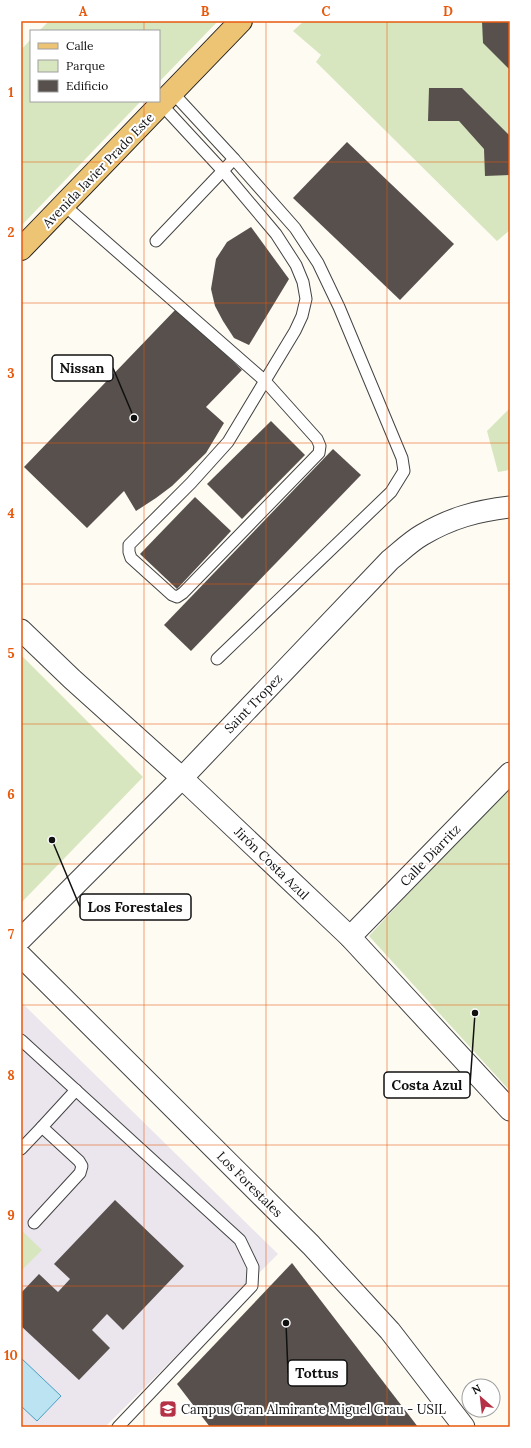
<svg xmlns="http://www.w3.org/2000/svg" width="531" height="1448" viewBox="0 0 531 1448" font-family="Lora,serif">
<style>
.industrial{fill:#ebe5ed}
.green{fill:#d7e6bf}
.water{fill:#bce3f1;stroke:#499ec2}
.building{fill:#57504d}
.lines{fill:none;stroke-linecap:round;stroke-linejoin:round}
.service-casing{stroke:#434343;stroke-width:13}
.minor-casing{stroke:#434343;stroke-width:23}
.primary-casing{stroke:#212121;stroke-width:24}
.service{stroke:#fff;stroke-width:11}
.minor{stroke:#fff;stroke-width:21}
.primary{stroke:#edc374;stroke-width:22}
.grid{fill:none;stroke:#e8590c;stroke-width:1;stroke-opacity:0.55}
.labels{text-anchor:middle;stroke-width:4;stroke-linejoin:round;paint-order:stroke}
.street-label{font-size:13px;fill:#101010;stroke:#fff}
.poi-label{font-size:13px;fill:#101010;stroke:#fff;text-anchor:start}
.leader{fill:none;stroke:#101010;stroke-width:1.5}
.callout-dot{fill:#101010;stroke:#fff;stroke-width:1.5}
.callout{fill:#fff;stroke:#101010;stroke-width:1.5}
.callout-label{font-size:14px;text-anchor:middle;font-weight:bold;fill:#101010}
.neatline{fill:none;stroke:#e8590c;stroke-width:1.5}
.grid-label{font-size:13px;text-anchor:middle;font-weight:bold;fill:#e8590c}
</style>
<rect width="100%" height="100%" fill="#fefbf3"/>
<path class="industrial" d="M21,1002L278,1254L105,1427H21Z"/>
<g class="green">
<path d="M49,21H218L159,82V31H39Z"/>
<path d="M304,21H510V230L497,241L316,62L321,55L293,31Z"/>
<path d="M31,39V101H141L21,226V50Z"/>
<path d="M510,408V470L498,472L487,431Z"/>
<path d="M21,655L143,777L21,903Z"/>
<path d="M510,784V1091L369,936Z"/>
<path d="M21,1230L42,1250L21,1271Z"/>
</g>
<path class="water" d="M21,1358L61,1396L37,1421L21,1406Z"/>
<g class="building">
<path d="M482,21H510V70L483,43Z"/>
<path d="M429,88H462L510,136V175L485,176L484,149L459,121H428Z"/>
<path d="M347,142L454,244L400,300L293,198Z"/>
<path d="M251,227L289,279L249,345L234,338L223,321L215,306L211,289L216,259L227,242Z"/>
<path d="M177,308L242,370L206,407L224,423L206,453L172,486L156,498L136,511L124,491L87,528L24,467Z"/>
<path d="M271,421L305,455L242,519L207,484Z"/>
<path d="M333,449L361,475L191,651L164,625Z"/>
<path d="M195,497L231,531L177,589L140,554Z"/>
<path d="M115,1200L184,1266L123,1330L107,1314L92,1330L110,1348L79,1380L21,1326V1293L39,1274L58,1292L70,1279L54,1264Z"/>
<path d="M292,1263L418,1427H210L177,1384Z"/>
</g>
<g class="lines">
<g class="service-casing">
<g id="service">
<path d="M172,92L234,159L295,228L318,263L339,307L402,458L404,471L391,492L217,659"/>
<path d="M64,205L265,381L317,439L320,446L319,453L183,593L177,597L172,595L131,558L129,552V545L191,483L228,442L295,331L302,316L306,299L303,282L296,265L276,234L223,171L161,104"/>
<path d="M156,241L234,159"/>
<path d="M21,1040L240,1240L253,1267L252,1286L118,1427"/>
<path d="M42,1127L76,1090"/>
<path d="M21,1149L42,1127L79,1161L82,1166L80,1173L34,1223"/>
</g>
</g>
<g class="minor-casing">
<g id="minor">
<path d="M21,630L72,679L182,778L350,937L510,1110"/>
<path d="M350,937L510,773"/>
<path d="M21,939L182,778L390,560C400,552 410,542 422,535C451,518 476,511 510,507"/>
<path d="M21,956L311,1245L390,1331L464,1427"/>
</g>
</g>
<g class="primary-casing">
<path id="primary" d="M21,249L241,21"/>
</g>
<use href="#service" class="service"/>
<use href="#minor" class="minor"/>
<use href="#primary" class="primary"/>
</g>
<path class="grid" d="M144,21V31M266,21V1427M387,21V1427M144,101V1427M21,162H510M21,303H510M21,443H510M21,584H510M21,724H510M21,864H510M21,1005H510M21,1145H510M21,1286H510"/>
<defs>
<g id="university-square" transform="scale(0.9)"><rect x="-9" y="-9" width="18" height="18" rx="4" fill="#b53246" stroke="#fff"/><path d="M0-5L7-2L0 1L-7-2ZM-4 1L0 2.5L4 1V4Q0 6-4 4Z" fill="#fff"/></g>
</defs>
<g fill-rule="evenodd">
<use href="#university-square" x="168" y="1409"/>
</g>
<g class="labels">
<g class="street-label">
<text transform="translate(98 170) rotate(-46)" y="5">Avenida Javier Prado Este</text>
<text transform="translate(253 703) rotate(-46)" y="5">Saint Tropez</text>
<text transform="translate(430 855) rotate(-46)" y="5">Calle Diarritz</text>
<text transform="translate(272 863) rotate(44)" y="5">Jirón Costa Azul</text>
<text transform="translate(250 1184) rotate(45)" y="5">Los Forestales</text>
</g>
<g class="poi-label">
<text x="181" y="1414">Campus Gran Almirante Miguel Grau - USIL</text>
</g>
</g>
<path class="leader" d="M134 418L113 368M52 840L80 907M475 1013L470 1085M286 1323L288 1373"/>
<g class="callout-dot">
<circle cx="134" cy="418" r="4"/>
<circle cx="52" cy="840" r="4"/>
<circle cx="475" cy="1013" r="4"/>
<circle cx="286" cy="1323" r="4"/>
</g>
<g class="callout">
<rect x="52" y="355" width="61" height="26" rx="4"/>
<rect x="80" y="894" width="111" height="26" rx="4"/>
<rect x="384" y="1072" width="86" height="26" rx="4"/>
<rect x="288" y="1360" width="59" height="26" rx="4"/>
</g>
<g class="callout-label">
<text x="82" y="373">Nissan</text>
<text x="135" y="912">Los Forestales</text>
<text x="427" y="1090">Costa Azul</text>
<text x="317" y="1378">Tottus</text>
</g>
<rect width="531" height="1448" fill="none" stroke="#ffffff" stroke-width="44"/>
<rect x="30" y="30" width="130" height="72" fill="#ffffff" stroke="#9f9f9f"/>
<rect x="38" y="43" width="20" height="6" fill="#edc374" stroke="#9f9f9f"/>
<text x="66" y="50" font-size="12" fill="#101010">Calle</text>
<rect x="38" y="60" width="20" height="12" fill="#d7e6bf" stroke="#9f9f9f"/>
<text x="66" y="70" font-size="12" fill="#101010">Parque</text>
<rect x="38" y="80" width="20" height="12" fill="#57504d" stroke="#9f9f9f"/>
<text x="66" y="90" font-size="12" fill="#101010">Edificio</text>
<g transform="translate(481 1398) rotate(332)"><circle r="19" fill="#ffffff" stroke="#9f9f9f"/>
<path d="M0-3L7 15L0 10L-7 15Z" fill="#b53246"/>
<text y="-6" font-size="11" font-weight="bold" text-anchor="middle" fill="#101010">N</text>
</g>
<rect x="22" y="22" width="487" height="1404" class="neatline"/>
<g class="grid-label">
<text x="83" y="16">A</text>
<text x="205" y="16">B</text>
<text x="326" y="16">C</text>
<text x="448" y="16">D</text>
<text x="11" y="97">1</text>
<text x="11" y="237">2</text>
<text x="11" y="378">3</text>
<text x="11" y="518">4</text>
<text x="11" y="658">5</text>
<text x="11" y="799">6</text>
<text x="11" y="939">7</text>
<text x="11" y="1080">8</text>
<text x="11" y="1220">9</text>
<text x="11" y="1360">10</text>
</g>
</svg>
